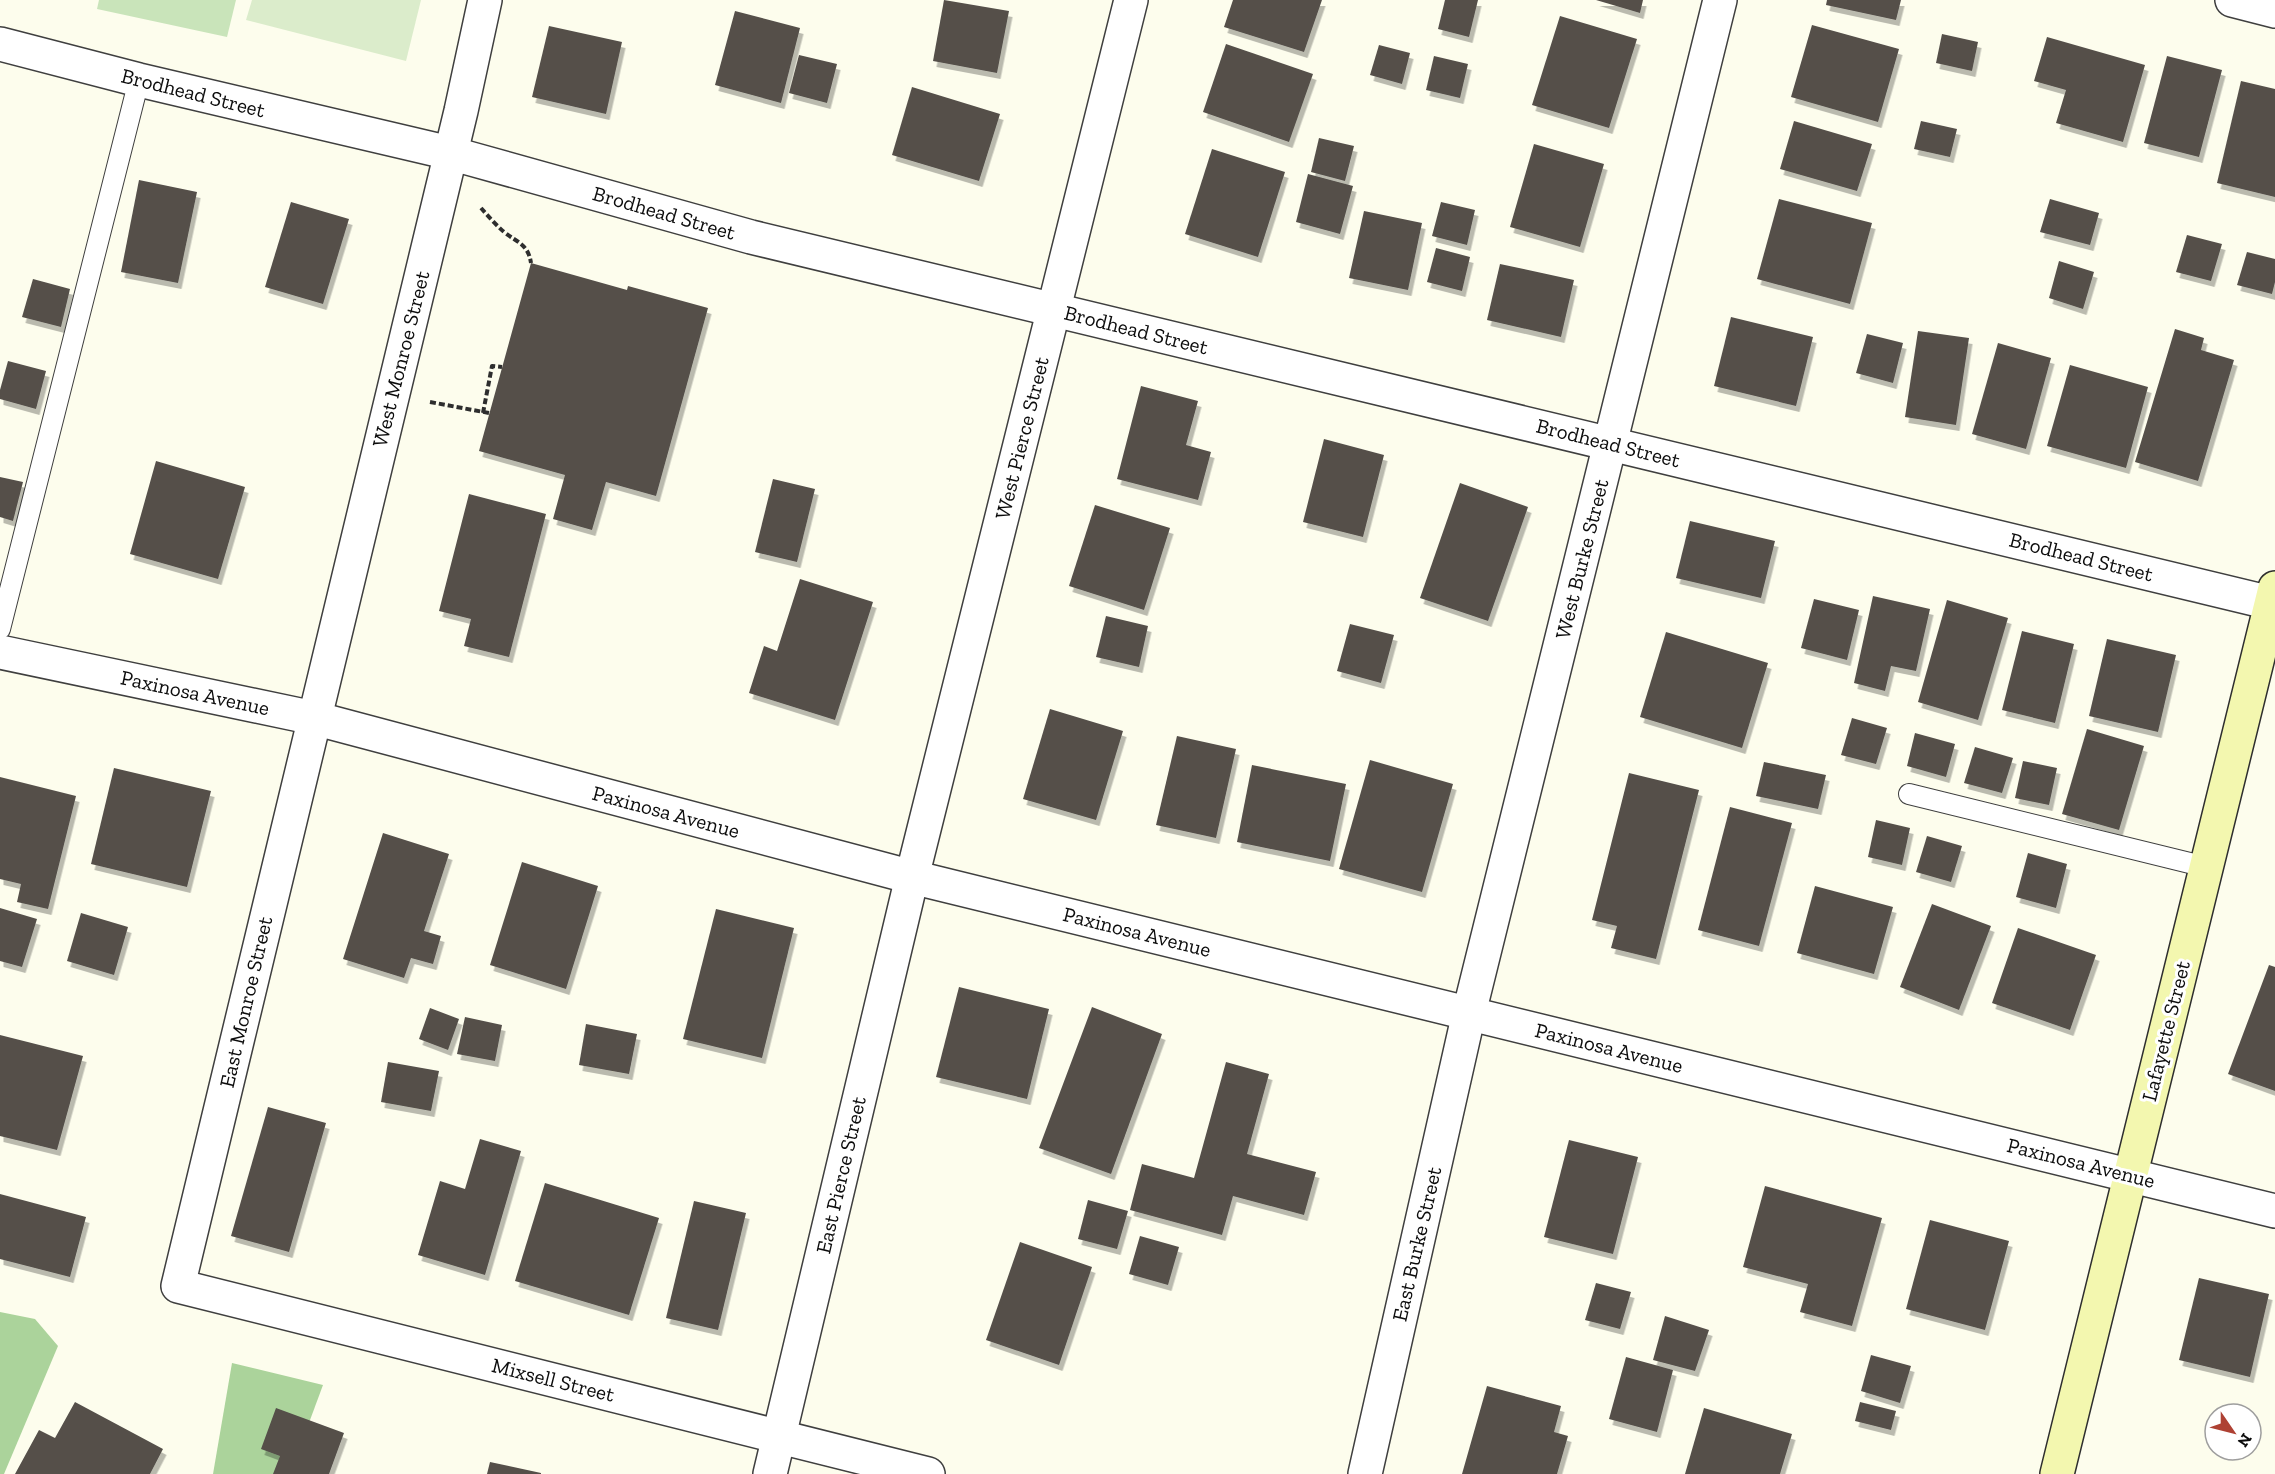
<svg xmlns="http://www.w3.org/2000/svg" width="2275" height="1474" viewBox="0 0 2275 1474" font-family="'Zilla Slab',serif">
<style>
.green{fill:#c9e4ba}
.forest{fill:#abd39b}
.pitch{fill:#dbeccb}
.building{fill:#544f4a;filter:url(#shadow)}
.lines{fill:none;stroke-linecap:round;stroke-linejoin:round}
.lane-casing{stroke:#3f3f3f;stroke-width:22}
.street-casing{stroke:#3f3f3f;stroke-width:36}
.secondary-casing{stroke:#2e2e2e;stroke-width:36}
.path{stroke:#2e2e2e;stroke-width:4;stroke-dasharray:6 3;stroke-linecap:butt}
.lane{stroke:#fff;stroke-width:20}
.street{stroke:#fff;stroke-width:33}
.secondary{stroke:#f3f7af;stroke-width:33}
.labels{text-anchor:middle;stroke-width:6;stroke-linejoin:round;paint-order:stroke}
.street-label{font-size:21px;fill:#0c0c0c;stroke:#fff}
</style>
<defs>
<filter id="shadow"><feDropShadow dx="3.5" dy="6" stdDeviation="0" flood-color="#0004"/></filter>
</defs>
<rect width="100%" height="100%" fill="#fdfded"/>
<path class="green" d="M99,0H236L227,37L97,9Z"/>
<g class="forest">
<path d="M0,1312L35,1319L58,1346L4,1474H0Z"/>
<path d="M232,1363L323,1385L290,1474H213Z"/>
</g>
<path class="pitch" d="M252,0H421L406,61L246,20Z"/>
<g class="building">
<path d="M944,0L1009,11L997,73L933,61Z"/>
<path d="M1233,0H1322L1304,52L1224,27Z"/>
<path d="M1445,0H1478L1469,37L1438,29Z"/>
<path d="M1596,0H1643L1640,13Z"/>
<path d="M1827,0H1901L1896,20L1826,5Z"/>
<path d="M735,11L800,28L781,103L715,85Z"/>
<path d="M1560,16L1637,39L1609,128L1532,105Z"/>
<path d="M1812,25L1899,49L1878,122L1791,97Z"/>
<path d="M549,26L622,42L606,114L532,97Z"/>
<path d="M1942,34L1978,42L1972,71L1936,63Z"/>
<path d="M2047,37L2145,65L2123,142L2056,123L2066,90L2034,81Z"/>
<path d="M1226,44L1313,74L1289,142L1203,112Z"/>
<path d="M1379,45L1410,53L1402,84L1370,75Z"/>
<path d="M799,55L837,64L827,103L789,93Z"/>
<path d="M1434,56L1468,64L1460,98L1426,90Z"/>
<path d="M2167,56L2222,70L2199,157L2144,143Z"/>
<path d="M2241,81L2275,89V197L2217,183Z"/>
<path d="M912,87L1000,114L979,181L892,155Z"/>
<path d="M1794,121L1872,144L1857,191L1780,169Z"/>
<path d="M1921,121L1957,129L1950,157L1914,149Z"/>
<path d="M1319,138L1354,146L1345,181L1311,172Z"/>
<path d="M1534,144L1604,164L1580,247L1510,227Z"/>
<path d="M1212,149L1285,172L1258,257L1185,234Z"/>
<path d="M1308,174L1353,186L1340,234L1296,222Z"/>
<path d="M139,180L197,192L178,283L121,272Z"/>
<path d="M1779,199L1872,223L1850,304L1757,279Z"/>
<path d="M2050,199L2099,213L2090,245L2040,232Z"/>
<path d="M291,202L349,219L323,304L265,287Z"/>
<path d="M1441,202L1475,210L1467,245L1432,236Z"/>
<path d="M1364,211L1422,223L1408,290L1349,278Z"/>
<path d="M2187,235L2222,244L2211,281L2176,272Z"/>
<path d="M1436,248L1470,257L1462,291L1427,282Z"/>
<path d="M2247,252L2275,259V282L2272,294L2237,285Z"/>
<path d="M2059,261L2094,272L2083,309L2049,298Z"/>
<path d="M531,263L627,290L628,286L708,308L656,496L606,482L592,530L553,519L565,475L479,451Z"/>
<path d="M1500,264L1574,280L1561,337L1487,320Z"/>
<path d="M33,279L70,289L61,327L22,317Z"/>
<path d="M1731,317L1813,337L1796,406L1714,386Z"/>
<path d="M2175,329L2204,338L2201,350L2234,360L2198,481L2135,462Z"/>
<path d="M1918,331L1969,338L1956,425L1905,417Z"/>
<path d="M1867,334L1903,343L1893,383L1856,373Z"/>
<path d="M1998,343L2051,358L2026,449L1972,434Z"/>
<path d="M8,361L46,371L36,409L0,399V390Z"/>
<path d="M2070,365L2148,387L2126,468L2047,446Z"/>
<path d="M1141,386L1198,401L1186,445L1211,452L1198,500L1117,479Z"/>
<path d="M1324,439L1384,455L1363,537L1303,522Z"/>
<path d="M156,461L245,487L218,579L130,554Z"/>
<path d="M0,477L23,482L13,521L0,517Z"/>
<path d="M773,479L815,489L797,562L755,552Z"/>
<path d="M1460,483L1528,507L1488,621L1420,598Z"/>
<path d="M469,494L546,514L509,657L464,646L471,619L439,611Z"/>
<path d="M1095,505L1170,528L1144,610L1069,586Z"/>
<path d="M1690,521L1775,541L1761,598L1676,578Z"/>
<path d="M800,579L873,602L835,720L749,693L764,646L777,651Z"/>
<path d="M1873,596L1930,609L1916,671L1891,666L1885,691L1854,683Z"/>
<path d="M1814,599L1859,610L1847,660L1801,648Z"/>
<path d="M1947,600L2008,618L1978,720L1918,702Z"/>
<path d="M1106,616L1148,626L1139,667L1096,657Z"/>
<path d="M1350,624L1394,635L1381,683L1337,671Z"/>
<path d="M2022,631L2074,644L2055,723L2002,710Z"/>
<path d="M1666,632L1768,663L1742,748L1640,717Z"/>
<path d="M2107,639L2176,655L2158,732L2089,716Z"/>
<path d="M1050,709L1123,731L1096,820L1023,799Z"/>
<path d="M1852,718L1887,728L1876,764L1841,755Z"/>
<path d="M2087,729L2144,746L2119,830L2062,814Z"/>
<path d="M1915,733L1955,744L1946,777L1907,766Z"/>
<path d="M1177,736L1236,749L1216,838L1156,825Z"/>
<path d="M1975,747L2013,758L2002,793L1964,783Z"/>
<path d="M1370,760L1453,784L1422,892L1339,869Z"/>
<path d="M2023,761L2057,768L2049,805L2015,798Z"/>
<path d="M1764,762L1826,775L1818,809L1756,796Z"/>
<path d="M1252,765L1346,784L1330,861L1237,842Z"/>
<path d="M114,768L211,791L187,887L91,864Z"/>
<path d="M1629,773L1699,790L1656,959L1611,948L1617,926L1592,920Z"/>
<path d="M0,777L76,796L48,909L17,902L21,884L0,879Z"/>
<path d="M1730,807L1792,823L1759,946L1698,930Z"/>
<path d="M1876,820L1910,828L1902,865L1868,857Z"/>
<path d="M383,833L449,854L424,931L441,936L433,964L411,958L404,978L343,959Z"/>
<path d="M1927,836L1962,846L1951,882L1916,872Z"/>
<path d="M2028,853L2067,864L2056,908L2016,897Z"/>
<path d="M522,862L598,886L566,989L490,965Z"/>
<path d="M1815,886L1893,907L1874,974L1797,953Z"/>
<path d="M1932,904L1991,926L1959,1010L1900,987Z"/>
<path d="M0,908L37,919L22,967L0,961Z"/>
<path d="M716,909L794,928L762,1058L683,1039Z"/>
<path d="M81,913L128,927L114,975L67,961Z"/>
<path d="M2018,928L2096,955L2070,1030L1992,1003Z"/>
<path d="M2269,965L2275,967V1091L2228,1074Z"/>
<path d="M959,987L1049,1009L1027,1099L936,1077Z"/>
<path d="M1092,1007L1162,1034L1111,1174L1039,1148Z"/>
<path d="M430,1008L459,1019L448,1050L419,1039Z"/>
<path d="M465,1017L502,1025L495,1061L457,1054Z"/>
<path d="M586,1024L637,1034L629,1074L579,1065Z"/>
<path d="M0,1035L83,1056L57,1150L0,1136Z"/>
<path d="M388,1062L439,1071L431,1111L381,1102Z"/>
<path d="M1226,1062L1269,1074L1247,1154L1316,1172L1304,1215L1233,1196L1222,1235L1130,1210L1142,1164L1194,1178Z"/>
<path d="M268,1107L326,1123L289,1252L231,1236Z"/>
<path d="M480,1139L521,1151L485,1275L418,1255L440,1181L465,1189Z"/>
<path d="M1569,1140L1638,1157L1613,1254L1544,1237Z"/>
<path d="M545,1183L659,1218L629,1315L515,1281Z"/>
<path d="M1765,1186L1882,1218L1852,1326L1800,1312L1808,1284L1743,1267Z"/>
<path d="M0,1194L86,1217L70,1277L0,1259Z"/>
<path d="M1088,1200L1128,1211L1117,1249L1078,1239Z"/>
<path d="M694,1201L746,1213L718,1330L666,1318Z"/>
<path d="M1930,1220L2009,1241L1985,1330L1906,1309Z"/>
<path d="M1140,1236L1179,1247L1168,1285L1129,1274Z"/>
<path d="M1020,1242L1092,1267L1059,1365L986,1340Z"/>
<path d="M2199,1278L2269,1294L2250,1377L2179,1360Z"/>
<path d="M1596,1283L1631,1292L1620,1329L1585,1320Z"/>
<path d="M1665,1316L1709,1330L1695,1371L1653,1360Z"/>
<path d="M1871,1355L1911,1366L1900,1403L1861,1391Z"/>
<path d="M1626,1357L1673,1370L1657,1432L1609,1419Z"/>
<path d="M1487,1386L1561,1406L1554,1432L1568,1436L1557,1474H1462Z"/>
<path d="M75,1402L163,1449L150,1474H15L39,1430L55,1438Z"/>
<path d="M1860,1402L1896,1411L1891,1430L1855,1421Z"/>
<path d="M276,1408L344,1433L329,1474H273L280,1456L261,1449Z"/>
<path d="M1704,1408L1792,1434L1780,1474H1685Z"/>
<path d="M490,1462L541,1473V1474H487Z"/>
</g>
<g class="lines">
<g class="lane-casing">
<g id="lane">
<path d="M0,629L139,80"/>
<path d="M1909,794L2206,867"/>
</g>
</g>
<g class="street-casing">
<g id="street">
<path d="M485,0L461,111L178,1286L928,1474"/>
<path d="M2232,0L2275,11"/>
<path d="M0,44L139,80L450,153L751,237L2275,604"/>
<path d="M0,652L314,718L912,877L2275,1211"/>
<path d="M770,1474L912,877L1131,0"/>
<path d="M1365,1474L1469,1013L1720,0"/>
</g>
</g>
<g class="secondary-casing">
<path id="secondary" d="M2057,1474L2275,588"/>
</g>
<g class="path">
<path d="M481,208C488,216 496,225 504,232C518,243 528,244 531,263"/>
<path d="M430,402L489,413"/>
<path d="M483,413L492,366L502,367"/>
</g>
<use href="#lane" class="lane"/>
<use href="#street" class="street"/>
<use href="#secondary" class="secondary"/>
</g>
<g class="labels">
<g class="street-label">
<text transform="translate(193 93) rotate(14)" y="7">Brodhead Street</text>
<text transform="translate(664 213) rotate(16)" y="7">Brodhead Street</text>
<text transform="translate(1136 330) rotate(14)" y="7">Brodhead Street</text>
<text transform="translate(401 359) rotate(-76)" y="7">West Monroe Street</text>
<text transform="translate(1022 438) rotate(-76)" y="7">West Pierce Street</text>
<text transform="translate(1608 443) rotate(14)" y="7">Brodhead Street</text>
<text transform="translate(2081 557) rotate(14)" y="7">Brodhead Street</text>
<text transform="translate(1582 559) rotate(-76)" y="7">West Burke Street</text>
<text transform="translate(195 693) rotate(12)" y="7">Paxinosa Avenue</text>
<text transform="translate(666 812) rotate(15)" y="7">Paxinosa Avenue</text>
<text transform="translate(1137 932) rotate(14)" y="7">Paxinosa Avenue</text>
<text transform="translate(246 1002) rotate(-77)" y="7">East Monroe Street</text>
<text transform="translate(2166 1031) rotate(-76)" y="7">Lafayette Street</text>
<text transform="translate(1609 1048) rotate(14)" y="7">Paxinosa Avenue</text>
<text transform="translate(2081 1163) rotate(14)" y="7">Paxinosa Avenue</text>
<text transform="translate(841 1175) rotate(-77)" y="7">East Pierce Street</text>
<text transform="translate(1417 1244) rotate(-77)" y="7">East Burke Street</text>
<text transform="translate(553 1380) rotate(14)" y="7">Mixsell Street</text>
</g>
</g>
<g transform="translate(2233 1432) rotate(125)"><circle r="28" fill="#ffffff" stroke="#9e9e9e" stroke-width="1.5"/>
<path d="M0-4.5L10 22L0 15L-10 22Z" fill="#ae4133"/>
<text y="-9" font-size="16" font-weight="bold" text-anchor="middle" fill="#0c0c0c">N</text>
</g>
</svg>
